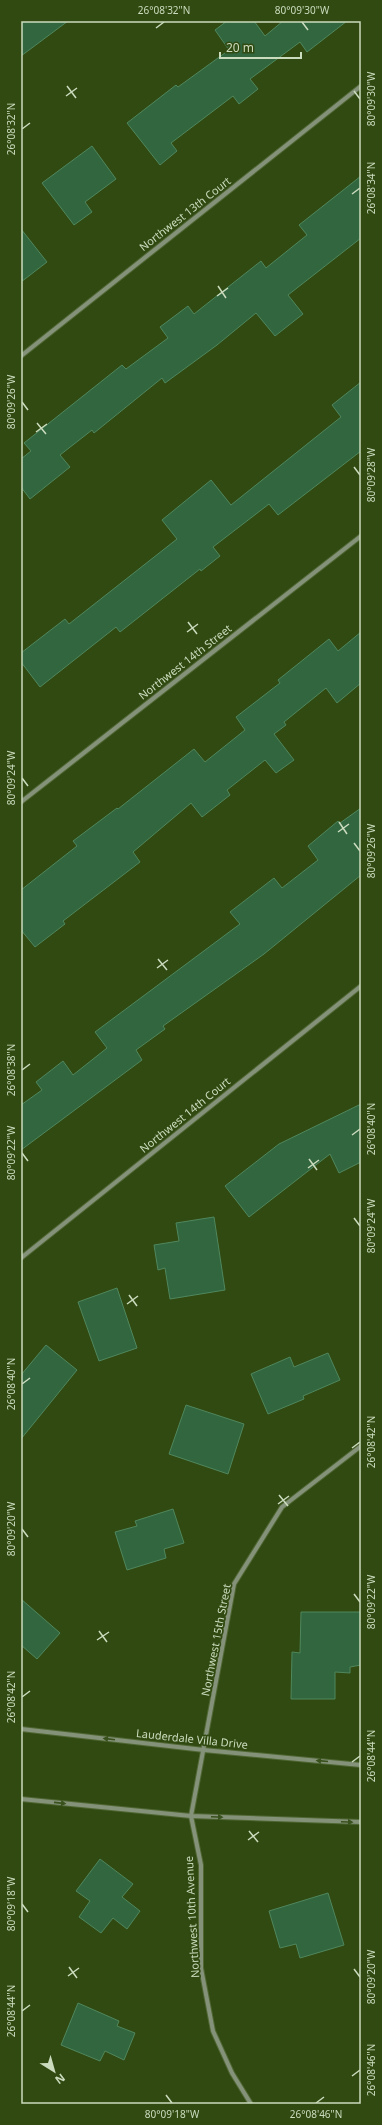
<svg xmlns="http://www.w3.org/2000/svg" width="382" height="2125" viewBox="0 0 382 2125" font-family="'Noto Sans',sans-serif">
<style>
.building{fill:#31663f;stroke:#50875d}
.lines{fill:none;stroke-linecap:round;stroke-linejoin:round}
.minor-casing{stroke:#506734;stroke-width:6}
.minor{stroke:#85927a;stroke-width:4}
.oneway{fill:#39511c}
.ticks{fill:none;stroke:#cbdbbd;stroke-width:1.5}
.labels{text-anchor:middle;stroke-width:3.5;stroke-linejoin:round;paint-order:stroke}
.street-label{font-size:11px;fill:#cbdbbd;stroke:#314a12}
.neatline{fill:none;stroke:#cbdbbd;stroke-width:1.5}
.ticks-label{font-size:10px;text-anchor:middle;fill:#cbdbbd}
</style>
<rect width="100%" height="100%" fill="#314a12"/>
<g class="building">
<path d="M21,21H68L21,56Z"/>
<path d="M227,21H254L265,36L283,21H347L307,52L300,42L250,79L258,89L239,104L233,96L171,143L177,151L160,165L127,123L176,85L178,87L229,50L215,30Z"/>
<path d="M92,146L116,179L85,202L92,212L74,225L42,183Z"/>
<path d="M361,176V238L288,295L303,314L275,336L256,313L217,345L165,383L162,378L94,433L92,430L60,455L70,467L30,499L21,487V459L31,451L24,443L122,365L126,369L168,338L160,327L188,306L194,314L261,261L266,268L307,235L299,225Z"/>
<path d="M21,229L47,262L21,282Z"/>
<path d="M361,382V451L278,515L269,504L213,547L220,556L201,571L200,569L120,632L116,627L40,687L21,662V653L65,619L69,624L177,539L162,520L211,480L231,505L341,417L332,405Z"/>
<path d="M361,632V683L337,703L326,688L284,722L286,725L274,734L294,760L276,773L265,760L227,790L230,795L202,817L191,803L133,852L140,862L63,921L65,924L35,947L21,930V890L77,846L73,841L117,808L118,809L194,749L205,762L245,730L236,717L280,683L278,680L329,639L338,651Z"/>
<path d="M361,808V875L264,954L163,1026L165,1029L136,1050L142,1060L21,1150V1105L42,1090L36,1082L63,1061L73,1075L107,1048L95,1032L240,924L230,912L274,878L282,888L318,860L308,846L338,821L340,823Z"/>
<path d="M361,1104V1162L339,1173L330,1154L249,1217L225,1186L279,1144Z"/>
<path d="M214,1217L225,1290L170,1299L165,1268L158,1270L154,1245L179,1241L176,1223Z"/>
<path d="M117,1288L137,1348L99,1361L78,1302Z"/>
<path d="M46,1345L77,1370L21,1439V1375Z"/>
<path d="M328,1353L340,1380L303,1396L304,1399L268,1414L251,1374L290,1357L294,1367Z"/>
<path d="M186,1405L244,1424L228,1474L169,1454Z"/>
<path d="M173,1509L184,1543L164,1549L166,1558L127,1570L115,1532L137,1526L135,1521Z"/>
<path d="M21,1599L60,1633L37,1659L21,1645Z"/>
<path d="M301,1612H361V1665L350,1667V1673L335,1672V1699H291L292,1652L300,1653Z"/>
<path d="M100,1859L133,1884L122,1897L140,1911L127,1929L113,1918L101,1933L79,1917L90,1901L76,1891Z"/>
<path d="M328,1893L344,1945L300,1958L296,1944L280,1948L269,1911Z"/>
<path d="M78,2003L119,2021L117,2026L135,2033L124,2060L105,2051L100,2061L61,2045Z"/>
</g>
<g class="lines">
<g class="minor-casing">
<g id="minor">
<path d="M21,356L361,86"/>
<path d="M21,802L361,536"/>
<path d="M21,1258L361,986"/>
<path d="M21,1729L204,1750L361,1765"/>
<path d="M21,1799L191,1816L361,1822"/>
<path d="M251,2104L232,2073L213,2031L201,1968V1865L191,1816L234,1584L282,1507L361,1446"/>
</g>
</g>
<use href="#minor" class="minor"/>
</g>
<defs><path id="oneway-solid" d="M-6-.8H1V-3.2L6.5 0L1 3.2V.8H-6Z"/></defs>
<g class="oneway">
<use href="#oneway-solid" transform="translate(109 1739) rotate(-173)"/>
<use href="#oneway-solid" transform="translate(322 1761) rotate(-175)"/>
<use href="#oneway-solid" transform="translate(60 1803) rotate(6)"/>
<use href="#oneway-solid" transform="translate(217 1817) rotate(2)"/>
<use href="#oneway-solid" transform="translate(347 1822) rotate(2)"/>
</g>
<path class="ticks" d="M302,22L308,30M156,28L164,22M67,86L76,98M354,91L360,99M66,96L77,88M22,129L30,123M352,194L360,188M218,286L226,298M217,296L228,288M22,402L28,410M37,423L46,434M36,432L47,424M354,467L360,475M188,622L197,634M187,632L198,624M22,778L28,786M339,822L347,834M338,832L349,824M354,843L360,851M158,959L167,970M157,968L168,960M22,1070L30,1064M352,1135L360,1129M22,1153L28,1161M309,1159L317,1170M308,1168L319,1160M354,1218L360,1226M129,1295L137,1306M127,1304L138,1296M22,1384L30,1378M352,1448L360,1442M279,1495L288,1506M278,1504L289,1496M22,1529L28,1537M354,1594L360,1602M99,1631L107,1642M97,1640L109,1632M22,1697L30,1691M352,1762L360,1756M249,1831L258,1842M248,1840L259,1832M22,1904L28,1912M69,1967L77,1978M354,1969L360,1977M68,1976L79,1968M22,2011L30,2005M352,2076L360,2070M166,2095L172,2103M316,2103L324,2097"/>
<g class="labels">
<g class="street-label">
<text transform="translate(185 214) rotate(-38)" y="4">Northwest 13th Court</text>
<text transform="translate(185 662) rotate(-38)" y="4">Northwest 14th Street</text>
<text transform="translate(185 1115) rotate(-39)" y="4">Northwest 14th Court</text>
<text transform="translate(216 1640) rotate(-79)" y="4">Northwest 15th Street</text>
<text transform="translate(192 1739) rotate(6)" y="4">Lauderdale Villa Drive</text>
<text transform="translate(192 1917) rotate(-93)" y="4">Northwest 10th Avenue</text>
</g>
</g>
<rect width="382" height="2125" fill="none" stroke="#314a12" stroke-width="44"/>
<g transform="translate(54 2071) rotate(143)" stroke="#314a12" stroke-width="3" paint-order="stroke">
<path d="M0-3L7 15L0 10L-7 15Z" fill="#cbdbbd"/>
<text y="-6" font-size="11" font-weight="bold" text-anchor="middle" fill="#cbdbbd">N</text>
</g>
<path d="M220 52v6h81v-6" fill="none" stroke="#cbdbbd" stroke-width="2"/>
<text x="226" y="52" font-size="12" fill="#cbdbbd" stroke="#314a12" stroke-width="3" paint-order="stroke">20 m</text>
<rect x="22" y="22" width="338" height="2081" class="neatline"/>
<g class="ticks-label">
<text x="164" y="14">26°08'32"N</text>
<text x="302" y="14">80°09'30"W</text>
<text transform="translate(371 99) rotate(-90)" y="4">80°09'30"W</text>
<text transform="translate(11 129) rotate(-90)" y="4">26°08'32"N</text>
<text transform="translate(371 188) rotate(-90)" y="4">26°08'34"N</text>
<text transform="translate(11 402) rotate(-90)" y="4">80°09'26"W</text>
<text transform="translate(371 475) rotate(-90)" y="4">80°09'28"W</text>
<text transform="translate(11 778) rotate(-90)" y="4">80°09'24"W</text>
<text transform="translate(371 851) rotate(-90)" y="4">80°09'26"W</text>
<text transform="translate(11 1070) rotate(-90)" y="4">26°08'38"N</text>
<text transform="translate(371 1129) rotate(-90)" y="4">26°08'40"N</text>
<text transform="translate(11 1153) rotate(-90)" y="4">80°09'22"W</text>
<text transform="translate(371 1226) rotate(-90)" y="4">80°09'24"W</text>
<text transform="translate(11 1384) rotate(-90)" y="4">26°08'40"N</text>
<text transform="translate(371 1442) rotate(-90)" y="4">26°08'42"N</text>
<text transform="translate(11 1529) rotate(-90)" y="4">80°09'20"W</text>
<text transform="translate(371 1602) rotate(-90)" y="4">80°09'22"W</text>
<text transform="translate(11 1697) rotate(-90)" y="4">26°08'42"N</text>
<text transform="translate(371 1756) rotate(-90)" y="4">26°08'44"N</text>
<text transform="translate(11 1904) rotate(-90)" y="4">80°09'18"W</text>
<text transform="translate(371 1977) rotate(-90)" y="4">80°09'20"W</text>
<text transform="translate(11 2011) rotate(-90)" y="4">26°08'44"N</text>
<text transform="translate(371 2070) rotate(-90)" y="4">26°08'46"N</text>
<text x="172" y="2118">80°09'18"W</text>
<text x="316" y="2118">26°08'46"N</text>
</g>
</svg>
